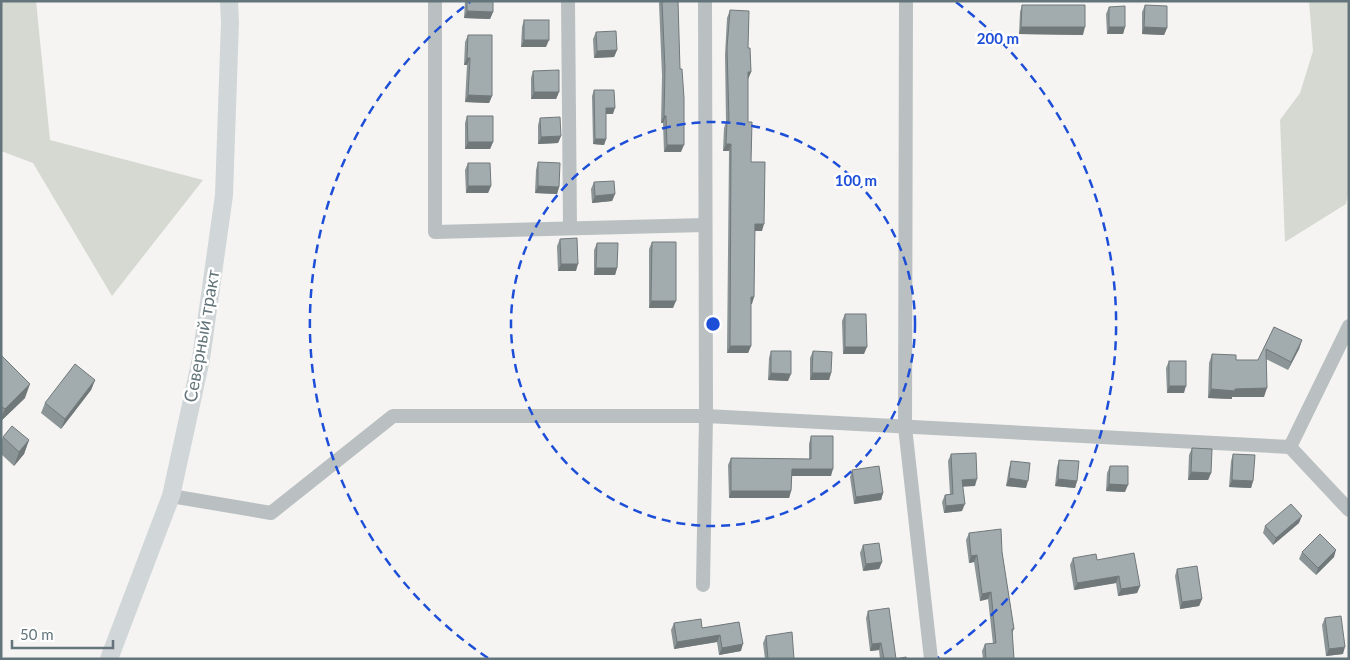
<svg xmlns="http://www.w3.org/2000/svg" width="1350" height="660" viewBox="0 0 1350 660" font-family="Lato,sans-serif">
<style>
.green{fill:#d6d9d2}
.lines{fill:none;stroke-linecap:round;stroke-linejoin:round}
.minor{stroke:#bac0c2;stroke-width:14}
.major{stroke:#d1d6d8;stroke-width:18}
.wall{fill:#8b9496}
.shaded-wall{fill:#71787a}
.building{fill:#a2acaf;stroke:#71787a}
.ring{fill:none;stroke:#1d4ed8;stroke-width:2.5;stroke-dasharray:9 6}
.labels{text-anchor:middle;stroke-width:5;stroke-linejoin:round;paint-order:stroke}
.street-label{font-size:18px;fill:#63757a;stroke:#fff}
.centre{fill:#1d4ed8;stroke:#fff;stroke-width:2.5}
.ring-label{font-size:15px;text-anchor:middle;font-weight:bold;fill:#1d4ed8;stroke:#fff;stroke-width:5;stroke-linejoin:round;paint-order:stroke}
</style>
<rect width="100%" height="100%" fill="#f5f4f2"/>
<g class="green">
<path d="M1,1H36L50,140L203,180L112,296L33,163L1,151Z"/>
<path d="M1309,1H1349V190L1346,204L1285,242L1280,120L1300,93L1313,51Z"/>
</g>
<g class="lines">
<g class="minor">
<path d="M435,1V232L705,225"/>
<path d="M568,1L570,228"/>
<path d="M906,1L905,427L931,659"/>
<path d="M1290,447L1349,510"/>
<path d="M171,496L271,513L393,416H706L1290,447L1349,326"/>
<path d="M703,585L706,416L705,1"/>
</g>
<path class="major" d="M109,659L171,496L201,359L224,195L230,22L229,1"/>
</g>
<g class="wall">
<path d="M465,1H493V12L490,19L464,18Z"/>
<path d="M660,1H678L681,152H664L663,123H661L662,76L659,3Z"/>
<path d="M1022,5L1083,35L1019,34L1020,12Z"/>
<path d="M1145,5L1167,28L1164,35L1142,34V12Z"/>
<path d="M1109,7L1125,27L1123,34H1107L1106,14Z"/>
<path d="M730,10L748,48L751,72L748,79V122L751,162L762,231H754V297L751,304V346L748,353H727L729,151H723L724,128L726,122L725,55L727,18Z"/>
<path d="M524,20L546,47H521L522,27Z"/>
<path d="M596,32L617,50L614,57L594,58L593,39Z"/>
<path d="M468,35L492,96L489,103L465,102L467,65H464L465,42Z"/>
<path d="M533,71L559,92L556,99H531V78Z"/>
<path d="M594,90L613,114H606V139L604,145L593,144L592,96Z"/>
<path d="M467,116L493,142L490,149H465V123Z"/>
<path d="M540,118L561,136L558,143L538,144V125Z"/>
<path d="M538,162L559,187L557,194L535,193L536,170Z"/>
<path d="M468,163L491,186L488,193H466L465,170Z"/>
<path d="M594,182L615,194L612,201L592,203L591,189Z"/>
<path d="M560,239L576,271H558L557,246Z"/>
<path d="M652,242L673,308H649V249Z"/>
<path d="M597,243L617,268L615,275H594V250Z"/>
<path d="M845,314L864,354H843L842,321Z"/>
<path d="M1274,327L1302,340L1299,349L1288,370L1266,359L1264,397H1232V399L1208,398L1209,363L1212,354L1236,360H1258Z"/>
<path d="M771,351L788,381L768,380L769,358Z"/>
<path d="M813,351L831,373L829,380H810V358Z"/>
<path d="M1,355L25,398L1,421Z"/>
<path d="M1169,361L1184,393H1167L1166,368Z"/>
<path d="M95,380L91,390L61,429L41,413L45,403Z"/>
<path d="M811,436L831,476H792L791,491L789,498H729L728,465L731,458L809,459V444Z"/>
<path d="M3,437L29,440L24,454L14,466L1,454V441Z"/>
<path d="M1192,448L1211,473L1208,480H1188L1189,455Z"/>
<path d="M951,454L975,486H963L962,511L944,513L942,502L945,495L950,494L948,461Z"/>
<path d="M1233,454L1253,481L1251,488L1229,487L1231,461Z"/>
<path d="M1059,460L1077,481L1075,488L1055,486L1057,467Z"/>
<path d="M1011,461L1026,488L1006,486L1009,468Z"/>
<path d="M1110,466L1125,492L1106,491L1107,473Z"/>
<path d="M852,470L883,493L881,500L854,504L850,477Z"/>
<path d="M1299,523L1273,545L1263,533L1265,526Z"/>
<path d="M969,533L1002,552L1014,629L1012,634L1014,659H983L982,651L985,644H993L988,599L980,601L974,562L969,563L966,540Z"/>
<path d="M863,545L882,562L879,569L863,571L860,553Z"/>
<path d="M1302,552L1334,557L1316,575L1299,559Z"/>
<path d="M1073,558L1097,560L1140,586L1137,593L1118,596L1116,583L1074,590L1070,565Z"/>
<path d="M1177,569L1202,599L1199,606L1180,609L1175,576Z"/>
<path d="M868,611L896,659H907H880L879,650L870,651L866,618Z"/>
<path d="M1325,618L1343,654L1326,656L1322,625Z"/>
<path d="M739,622L741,651L719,655L717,642L674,649L671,630L674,623L702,628Z"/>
<path d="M766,636L794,659H765L763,643Z"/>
</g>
<g class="shaded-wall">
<path d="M467,11L493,12L490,19L464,18Z"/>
<path d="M1021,27H1085L1083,35L1019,34Z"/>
<path d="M1109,27H1125L1123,34H1107Z"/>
<path d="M1144,27L1167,28L1164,35L1142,34Z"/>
<path d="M524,40H549L546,47H521Z"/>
<path d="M617,50L614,57L594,58L597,51Z"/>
<path d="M467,58H470L467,65H464Z"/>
<path d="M748,72H751L748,79H745Z"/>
<path d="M534,92H559L556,99H531Z"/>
<path d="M468,95L492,96L489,103L465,102Z"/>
<path d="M606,108H615L613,114H604Z"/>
<path d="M664,116H666L663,123H661Z"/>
<path d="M561,136L558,143L538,144L541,137Z"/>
<path d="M595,139H606L604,145L593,144Z"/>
<path d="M468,142H493L490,149H465Z"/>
<path d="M726,144H731L729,151H723Z"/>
<path d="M667,145H684L681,152H664Z"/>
<path d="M468,186H491L488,193H466Z"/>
<path d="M538,186L559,187L557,194L535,193Z"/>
<path d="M615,194L612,201L592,203L595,196Z"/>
<path d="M755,224H764L762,231H752Z"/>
<path d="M561,264H578L576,271H558Z"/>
<path d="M596,268H617L615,275H594Z"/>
<path d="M751,297H754L752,304H748Z"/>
<path d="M651,301H676L673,308H649Z"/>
<path d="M1302,340L1299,349L1288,370L1291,362Z"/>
<path d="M730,346H751L748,353H727Z"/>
<path d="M845,347H867L864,354H843Z"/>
<path d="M771,373L791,374L788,381L768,380Z"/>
<path d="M812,373H831L829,380H810Z"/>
<path d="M95,380L91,390L61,429L65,419Z"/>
<path d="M30,384L25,398L1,421V418L5,409Z"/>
<path d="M1169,386H1186L1184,393H1167Z"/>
<path d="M1267,388L1264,397H1232V399L1208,398L1211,389Z"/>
<path d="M29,440L24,454L14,466L19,452Z"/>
<path d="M792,469H833L831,476H789Z"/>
<path d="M1191,472L1211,473L1208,480H1188Z"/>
<path d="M1009,478L1028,481L1026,488L1006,486Z"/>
<path d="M977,479L975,486L959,487L962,480Z"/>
<path d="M1058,479L1077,481L1075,488L1055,486Z"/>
<path d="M1232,480L1253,481L1251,488L1229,487Z"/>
<path d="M1109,484L1128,485L1125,492L1106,491Z"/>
<path d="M731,491H791L789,498H729Z"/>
<path d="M883,493L881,500L854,504L856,497Z"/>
<path d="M965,504L962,511L944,513L946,506Z"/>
<path d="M1302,516L1299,523L1273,545L1276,538Z"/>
<path d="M1336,550L1334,557L1316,575L1318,568Z"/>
<path d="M977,555L974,562L969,563L971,556Z"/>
<path d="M882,562L879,569L863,571L866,564Z"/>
<path d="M1119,576L1116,583L1074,590L1077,583Z"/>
<path d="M1140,586L1137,593L1118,596L1121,589Z"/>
<path d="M991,592L988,599L980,601L982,594Z"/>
<path d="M1202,599L1199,606L1180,609L1182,602Z"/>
<path d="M720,635L717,642L674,649L677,642Z"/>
<path d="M881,643L879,650L870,651L872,644Z"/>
<path d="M743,644L741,651L719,655L722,648Z"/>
<path d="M1345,647L1343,654L1326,656L1329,649Z"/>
</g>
<g class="building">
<path d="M467,1H493V12L467,11Z"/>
<path d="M662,1H678L680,69H682L684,98V145H667L666,116H664L665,69Z"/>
<path d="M1022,5H1085V27H1021Z"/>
<path d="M1145,5L1167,6V28L1144,27Z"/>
<path d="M1125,6V27H1109V7Z"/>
<path d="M730,10L749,11L748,48H750L751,72H748V122H752L751,162H765L764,224H755L754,297H751V346H730L731,144H726L727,121H729L727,48Z"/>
<rect x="524" y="20" width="25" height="20"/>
<path d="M616,31L617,50L597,51L596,32Z"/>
<path d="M468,35H492V96L468,95L470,58H467Z"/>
<path d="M559,70V92H534L533,71Z"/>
<path d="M594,90H614L615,108H606V139H595Z"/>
<path d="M467,116H493V142H468Z"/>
<path d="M560,117L561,136L541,137L540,118Z"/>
<path d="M538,162L560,163L559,187L538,186Z"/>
<path d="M468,163H490L491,186H468Z"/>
<path d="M614,181L615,194L595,196L594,182Z"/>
<path d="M577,238L578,264H561L560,239Z"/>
<path d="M652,242H676V301H651Z"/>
<path d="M597,243H618L617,268H596Z"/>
<path d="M845,314H866L867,347H845Z"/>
<path d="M1274,327L1302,340L1291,362L1266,349L1267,388L1235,389V391L1211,389L1212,354L1236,355V360H1258Z"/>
<path d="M771,351H791V374L771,373Z"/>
<path d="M813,351L832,352L831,373H812Z"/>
<path d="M1,355L30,384L5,409L1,406Z"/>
<rect x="1169" y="361" width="17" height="25"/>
<path d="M75,364L95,380L65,419L45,403Z"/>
<path d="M12,426L29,440L19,452L3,437Z"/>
<path d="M811,436H833V469H792L791,491H731V458L811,459Z"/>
<path d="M1192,448L1212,449L1211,473L1191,472Z"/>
<path d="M976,453L977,479L962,480L965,504L946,506L945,495L953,494L951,454Z"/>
<path d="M1233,454L1255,455L1253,481L1232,480Z"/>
<path d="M1059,460L1079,461L1077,481L1058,479Z"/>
<path d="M1011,461L1030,463L1028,481L1009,478Z"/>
<path d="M879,466L883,493L856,497L852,470Z"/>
<path d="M1110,466H1128V485L1109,484Z"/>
<path d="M1291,504L1302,516L1276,538L1265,526Z"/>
<path d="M1001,529L1002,552L1014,629H1012L1014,659H986L985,644L996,643L991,592L982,594L977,555L971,556L969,533Z"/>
<path d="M1320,534L1336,550L1318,568L1302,552Z"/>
<path d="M879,543L882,562L866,564L863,545Z"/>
<path d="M1134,553L1140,586L1121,589L1119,576L1077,583L1073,558L1096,554L1097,560Z"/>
<path d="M1197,566L1202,599L1182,602L1177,569Z"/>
<path d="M889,608L896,659L906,657L907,659H884L881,643L872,644L868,611Z"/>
<path d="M1341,616L1345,647L1329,649L1325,618Z"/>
<path d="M701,619L702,628L739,622L743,644L722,648L720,635L677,642L674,623Z"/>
<path d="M792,632L794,659H768L766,636Z"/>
</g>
<g class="ring">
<circle cx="713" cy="324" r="202"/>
<path d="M488 658A403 403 0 0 1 470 2M956 2A403 403 0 0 1 938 658"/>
</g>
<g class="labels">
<g class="street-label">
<text transform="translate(202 336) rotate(-80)" y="6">Северный тракт</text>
</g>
</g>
<circle cx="713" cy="324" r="8" class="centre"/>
<g class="ring-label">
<text x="998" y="44">200 m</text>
<text x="856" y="186">100 m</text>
</g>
<rect width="1350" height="660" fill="none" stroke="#63757a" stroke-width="5"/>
<path d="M12 640v8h101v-8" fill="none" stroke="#63757a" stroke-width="2.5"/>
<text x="20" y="640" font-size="15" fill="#63757a" stroke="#ffffff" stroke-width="4" paint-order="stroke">50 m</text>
</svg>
